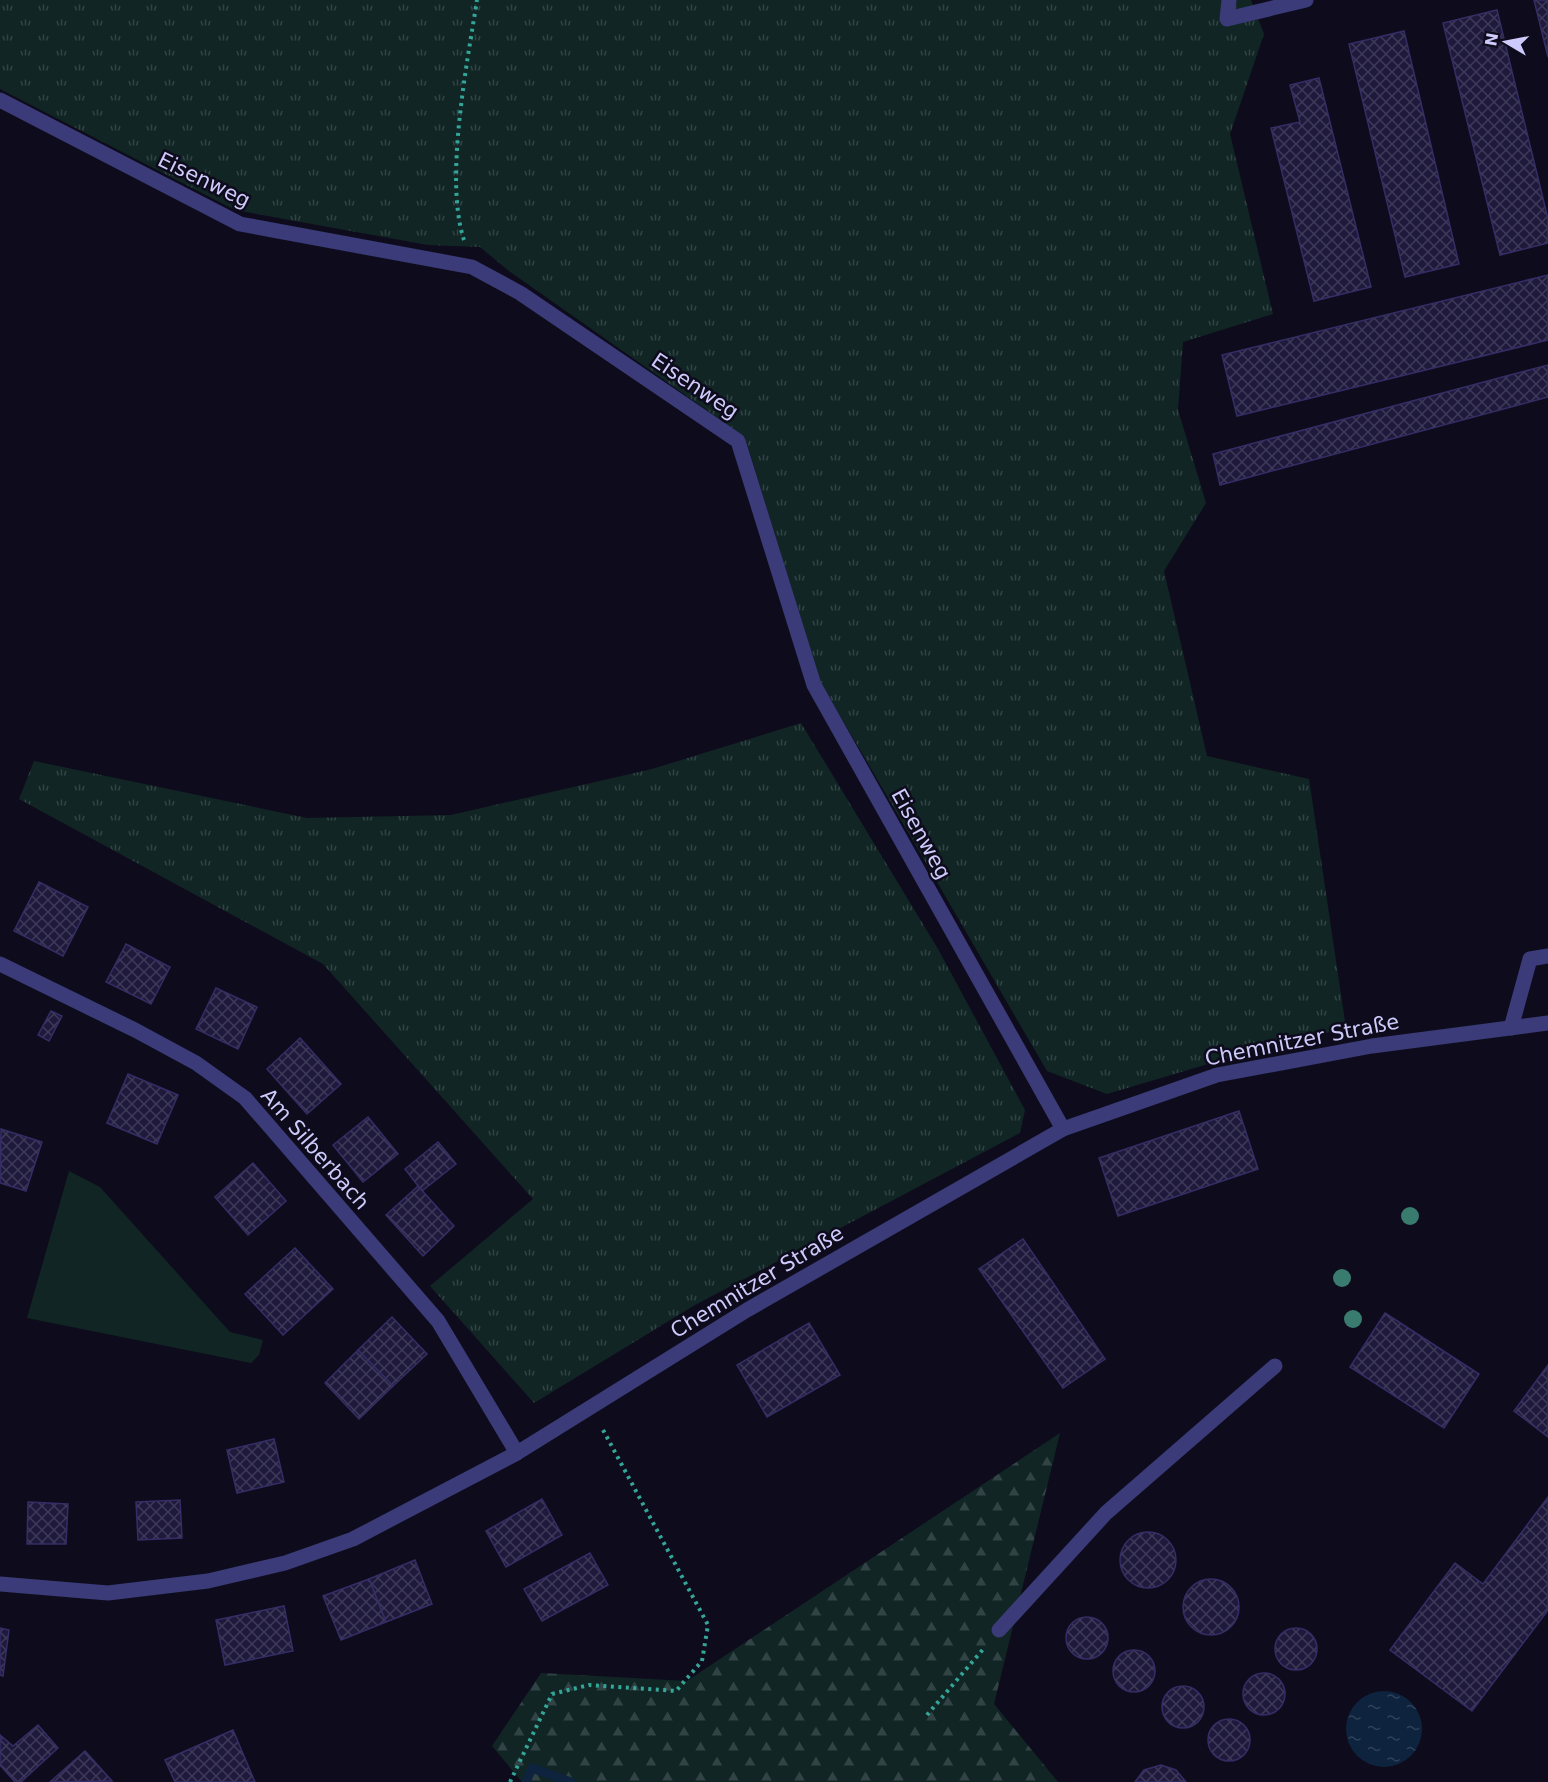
<svg xmlns="http://www.w3.org/2000/svg" width="1548" height="1782" viewBox="0 0 1548 1782" font-family="'DejaVu Sans',sans-serif">
<style>
.grass{fill:url(#grass-tufts)}
.forest{fill:url(#forest-firs)}
.garden{fill:#102524}
.water{fill:url(#water-ripples)}
.lines{fill:none;stroke-linecap:round;stroke-linejoin:round}
.stream{stroke:#0e233e;stroke-width:9}
.building{fill:url(#building-cross-hatch);stroke:#352d66;stroke-width:1.5}
.path{stroke:#34a699;stroke-width:4;stroke-dasharray:3 4.5;stroke-linecap:butt}
.service{stroke:#3a3b78;stroke-width:15}
.minor{stroke:#3a3b78;stroke-width:15}
.tertiary{stroke:#3a3b78;stroke-width:15}
.tree{fill:#397b6e}
.labels{text-anchor:middle;stroke-width:5;stroke-linejoin:round;paint-order:stroke}
.street-label{font-size:21px;fill:#cecbfc;stroke:#0e0c1c}
</style>
<defs>
<pattern id="grass-tufts" width="24" height="20" patternUnits="userSpaceOnUse" patternTransform="scale(1.5)"><rect width="24" height="20" fill="#102524"/><path d="M3 7l-1-3M5 7V3M7 7l1-3M15 17l-1-3M17 17v-4M19 17l1-3" fill="none" stroke="#324345"/></pattern>
<pattern id="forest-firs" width="22" height="20" patternUnits="userSpaceOnUse" patternTransform="scale(1.5)"><rect width="22" height="20" fill="#102524"/><path d="M5 1l3.5 6h-7zM16 11l3.5 6h-7z" fill="#324345"/></pattern>
<pattern id="water-ripples" width="26" height="14" patternUnits="userSpaceOnUse" patternTransform="scale(1.5)"><rect width="26" height="14" fill="#0e233e"/><path d="M2 4q2-2 4 0t4 0M15 11q2-2 4 0t4 0" fill="none" stroke="#30425b"/></pattern>
<pattern id="building-cross-hatch" width="8" height="8" patternUnits="userSpaceOnUse" patternTransform="scale(1.5)"><rect width="8" height="8" fill="#1f1a3c"/><path d="M0 0l8 8M0 8l8-8" fill="none" stroke="#3e3a59"/></pattern>
</defs>
<rect width="100%" height="100%" fill="#0e0c1c"/>
<g class="grass">
<path d="M0,0H1251L1264,34L1230,134L1273,314L1183,342L1178,410L1206,503L1164,571L1207,756L1309,779L1346,1028L1225,1059L1107,1094L1047,1071L820,681L745,437L509,271L480,247L428,245L235,210L0,89Z"/>
<path d="M801,723L938,949L1025,1110L1020,1133L695,1305L534,1403L430,1286L533,1199L323,964L19,799L34,761L307,818L451,815L652,769Z"/>
</g>
<path class="forest" d="M1060,1433L994,1704L1058,1782H522L492,1746L541,1673L687,1681Z"/>
<path class="garden" d="M69,1171L100,1187L230,1332L263,1340L259,1355L251,1363L27,1318Z"/>
<circle class="water" cx="1384" cy="1729" r="38"/>
<g class="lines">
<path class="stream" d="M526,1782L532,1768L571,1782"/>
</g>
<g class="building">
<path d="M1534,0H1548V57Z"/>
<path d="M1497,10L1548,219V243L1500,255L1443,23Z"/>
<path d="M1404,31L1459,264L1405,277L1349,44Z"/>
<path d="M1319,78L1371,287L1314,301L1271,128L1300,122L1290,85Z"/>
<path d="M1548,275V340L1237,416L1222,355Z"/>
<path d="M1548,365V397L1220,485L1213,454Z"/>
<path d="M39,882L88,907L63,956L14,931Z"/>
<path d="M126,944L170,967L151,1004L106,982Z"/>
<path d="M216,988L257,1007L238,1049L196,1029Z"/>
<path d="M51,1011L62,1016L49,1041L38,1035Z"/>
<path d="M300,1038L341,1084L307,1114L267,1069Z"/>
<path d="M128,1074L178,1095L157,1144L107,1123Z"/>
<path d="M1239,1111L1258,1169L1118,1216L1099,1158Z"/>
<path d="M368,1117L398,1154L363,1182L333,1145Z"/>
<path d="M1,1129L42,1142L26,1191L0,1183Z"/>
<path d="M438,1142L456,1164L422,1191L405,1169Z"/>
<path d="M253,1163L286,1201L248,1235L215,1197Z"/>
<path d="M418,1186L454,1226L423,1256L386,1215Z"/>
<path d="M1023,1239L1105,1359L1063,1388L979,1269Z"/>
<path d="M295,1248L333,1289L283,1335L245,1294Z"/>
<path d="M1385,1313L1479,1374L1444,1428L1350,1367Z"/>
<path d="M392,1317L427,1354L393,1386L358,1350Z"/>
<path d="M809,1323L840,1375L767,1417L737,1365Z"/>
<path d="M358,1350L393,1386L359,1419L325,1383Z"/>
<path d="M1548,1365V1437L1514,1411Z"/>
<path d="M274,1439L284,1482L237,1493L227,1450Z"/>
<path d="M1548,1497V1610L1472,1711L1390,1650L1455,1563L1483,1584Z"/>
<path d="M542,1499L562,1535L506,1567L486,1531Z"/>
<path d="M180,1500L182,1538L138,1540L136,1502Z"/>
<path d="M28,1502L68,1504L66,1544H27Z"/>
<circle cx="1148" cy="1560" r="28"/>
<path d="M590,1553L608,1585L542,1621L524,1589Z"/>
<path d="M415,1560L432,1604L386,1622L369,1579Z"/>
<circle cx="1211" cy="1607" r="28"/>
<path d="M369,1579L386,1622L341,1640L323,1596Z"/>
<path d="M284,1606L293,1651L225,1665L216,1620Z"/>
<circle cx="1087" cy="1638" r="21"/>
<path d="M0,1628L9,1630L3,1676L0,1675Z"/>
<circle cx="1296" cy="1649" r="21"/>
<circle cx="1134" cy="1671" r="21"/>
<circle cx="1264" cy="1694" r="21"/>
<circle cx="1183" cy="1707" r="21"/>
<circle cx="1229" cy="1740" r="21"/>
<path d="M38,1725L58,1748L21,1782H15L0,1765V1735L13,1746Z"/>
<path d="M233,1730L255,1782H175L165,1760Z"/>
<path d="M85,1751L112,1781L50,1782Z"/>
<path d="M1161,1765L1176,1770L1186,1782H1135L1144,1770Z"/>
</g>
<g class="lines">
<g class="path">
<path d="M464,240C444,180 467,64 477,0"/>
<path d="M927,1715L985,1647"/>
<path d="M510,1782L552,1694L589,1685L676,1691L702,1661L708,1625L602,1428"/>
</g>
<g class="service">
<path d="M1229,0L1227,19L1306,0"/>
<path d="M1511,1028L1530,959L1548,956"/>
<path d="M999,1630L1106,1513L1275,1366"/>
</g>
<g class="minor">
<path d="M0,100L240,224L472,267L520,293L738,441L814,685L1063,1129"/>
<path d="M0,964L135,1030L196,1063L245,1098L438,1321L517,1453"/>
</g>
<path class="tertiary" d="M0,1584L108,1593L208,1581L285,1563L353,1539L517,1453L747,1310L1063,1129L1217,1075L1372,1046L1548,1023"/>
</g>
<g class="tree">
<circle cx="1410" cy="1216" r="9"/>
<circle cx="1342" cy="1278" r="9"/>
<circle cx="1353" cy="1319" r="9"/>
</g>
<g class="labels">
<g class="street-label">
<text transform="translate(204 180) rotate(26)" y="7">Eisenweg</text>
<text transform="translate(695 386) rotate(34)" y="7">Eisenweg</text>
<text transform="translate(921 834) rotate(61)" y="7">Eisenweg</text>
<text transform="translate(1302 1040) rotate(-11)" y="7">Chemnitzer Straße</text>
<text transform="translate(315 1149) rotate(49)" y="7">Am Silberbach</text>
<text transform="translate(757 1282) rotate(-31)" y="7">Chemnitzer Straße</text>
</g>
</g>
<g transform="translate(1506 42) rotate(280)" stroke="#0e0c1c" stroke-width="4.5" paint-order="stroke">
<path d="M0-4.5L10 22L0 15L-10 22Z" fill="#cecbfc"/>
<text y="-9" font-size="16" font-weight="bold" text-anchor="middle" fill="#cecbfc">N</text>
</g>
</svg>
